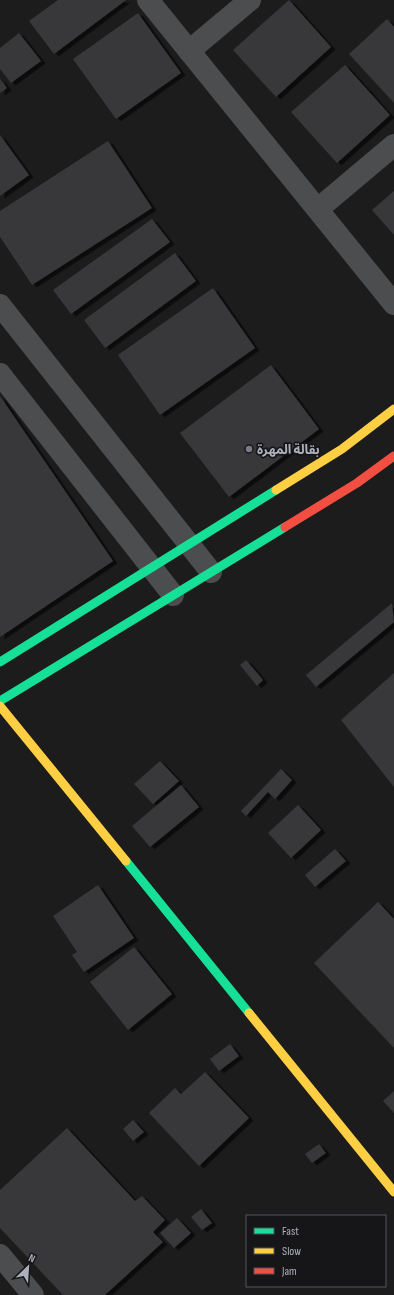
<svg xmlns="http://www.w3.org/2000/svg" width="394" height="1295" viewBox="0 0 394 1295" font-family="'Sofia Sans Condensed','Noto Sans Arabic',sans-serif">
<style>
.building{fill:#38383a;filter:url(#shadow)}
.lines{fill:none;stroke-linecap:round;stroke-linejoin:round}
.street{stroke:#4c4d4f;stroke-width:22}
.fast{stroke:#16e098;stroke-width:9}
.slow{stroke:#ffcf43;stroke-width:9}
.jam{stroke:#f24e42;stroke-width:9}
.poi-dot{fill:#7a7c85;stroke:#161618;stroke-width:1.5}
.labels{text-anchor:middle;stroke-width:3.5;stroke-linejoin:round;paint-order:stroke}
.poi-label{font-size:13px;font-weight:bold;fill:#adb0bd;stroke:#161618;text-anchor:start}
</style>
<defs>
<filter id="shadow"><feDropShadow dx="4.5" dy="2.5" stdDeviation="0" flood-color="#0009"/></filter>
</defs>
<rect width="100%" height="100%" fill="#1c1c1c"/>
<g class="building">
<path d="M58,0H126L54,54L29,21Z"/>
<path d="M289,0L331,47L276,97L233,50Z"/>
<path d="M138,13L181,73L116,119L73,59Z"/>
<path d="M387,19L394,27V103L349,54Z"/>
<path d="M19,33L41,61L11,83L0,69V48Z"/>
<path d="M345,65L390,115L337,163L291,112Z"/>
<path d="M0,79L7,88L0,93Z"/>
<path d="M0,135L29,175L0,196Z"/>
<path d="M108,141L152,208L32,285L0,237V211Z"/>
<path d="M394,191V235L372,210Z"/>
<path d="M152,219L170,242L71,314L53,290Z"/>
<path d="M175,253L196,281L105,348L84,320Z"/>
<path d="M213,288L255,348L160,415L118,355Z"/>
<path d="M271,365L319,429L229,497L180,433Z"/>
<path d="M0,396L113,561L0,637Z"/>
<path d="M392,603L394,622L316,687L306,675Z"/>
<path d="M246,660L263,680L257,686L240,665Z"/>
<path d="M394,673V787L341,720Z"/>
<path d="M160,761L179,781L153,804L134,784Z"/>
<path d="M281,769L292,780L275,799L268,792L246,816L241,811Z"/>
<path d="M181,785L199,807L150,847L132,826Z"/>
<path d="M298,805L321,830L291,858L268,833Z"/>
<path d="M335,849L346,861L315,887L305,875Z"/>
<path d="M98,885L134,938L84,972L72,955L77,952L53,916Z"/>
<path d="M378,902L394,919V1048L314,963Z"/>
<path d="M134,947L172,994L128,1030L90,982Z"/>
<path d="M230,1044L239,1056L219,1071L210,1059Z"/>
<path d="M205,1072L249,1118L199,1166L149,1113L175,1088L181,1094Z"/>
<path d="M394,1091V1113L383,1101Z"/>
<path d="M133,1120L144,1132L133,1141L123,1129Z"/>
<path d="M67,1128L135,1201L142,1196L165,1220L153,1232L163,1242L105,1295H63L0,1228V1190Z"/>
<path d="M319,1144L326,1153L312,1163L305,1154Z"/>
<path d="M201,1209L212,1223L202,1230L191,1217Z"/>
<path d="M177,1218L191,1233L174,1248L160,1233Z"/>
</g>
<g class="lines">
<g class="street">
<path d="M148,0L394,304"/>
<path d="M189,51L250,0"/>
<path d="M318,209L394,145"/>
<path d="M0,305L211,572"/>
<path d="M0,374L173,595"/>
<path d="M0,1255L33,1295"/>
</g>
<g class="fast">
<path d="M0,662L276,490"/>
<path d="M0,701L285,527"/>
<path d="M126,861L249,1013"/>
</g>
<g class="slow">
<path d="M276,490L342,449L394,409"/>
<path d="M0,706L126,861"/>
<path d="M249,1013L394,1192"/>
</g>
<path class="jam" d="M285,527L357,483L394,456"/>
</g>
<circle class="poi-dot" cx="249" cy="449" r="4"/>
<g class="labels">
<g class="poi-label">
<text x="257" y="454">بقالة المهرة</text>
</g>
</g>
<rect x="246" y="1215" width="140" height="72" fill="#161618" stroke="#52545a"/>
<rect x="254" y="1228" width="20" height="6" fill="#16e098" stroke="#52545a"/>
<text x="282" y="1235" font-size="12" fill="#adb0bd">Fast</text>
<rect x="254" y="1248" width="20" height="6" fill="#ffcf43" stroke="#52545a"/>
<text x="282" y="1255" font-size="12" fill="#adb0bd">Slow</text>
<rect x="254" y="1268" width="20" height="6" fill="#f24e42" stroke="#52545a"/>
<text x="282" y="1275" font-size="12" fill="#adb0bd">Jam</text>
<g transform="translate(28 1267) rotate(25)" stroke="#161618" stroke-width="3" paint-order="stroke">
<path d="M0-3L7 15L0 10L-7 15Z" fill="#adb0bd"/>
<text y="-6" font-size="11" font-weight="bold" text-anchor="middle" fill="#adb0bd">N</text>
</g>
</svg>
